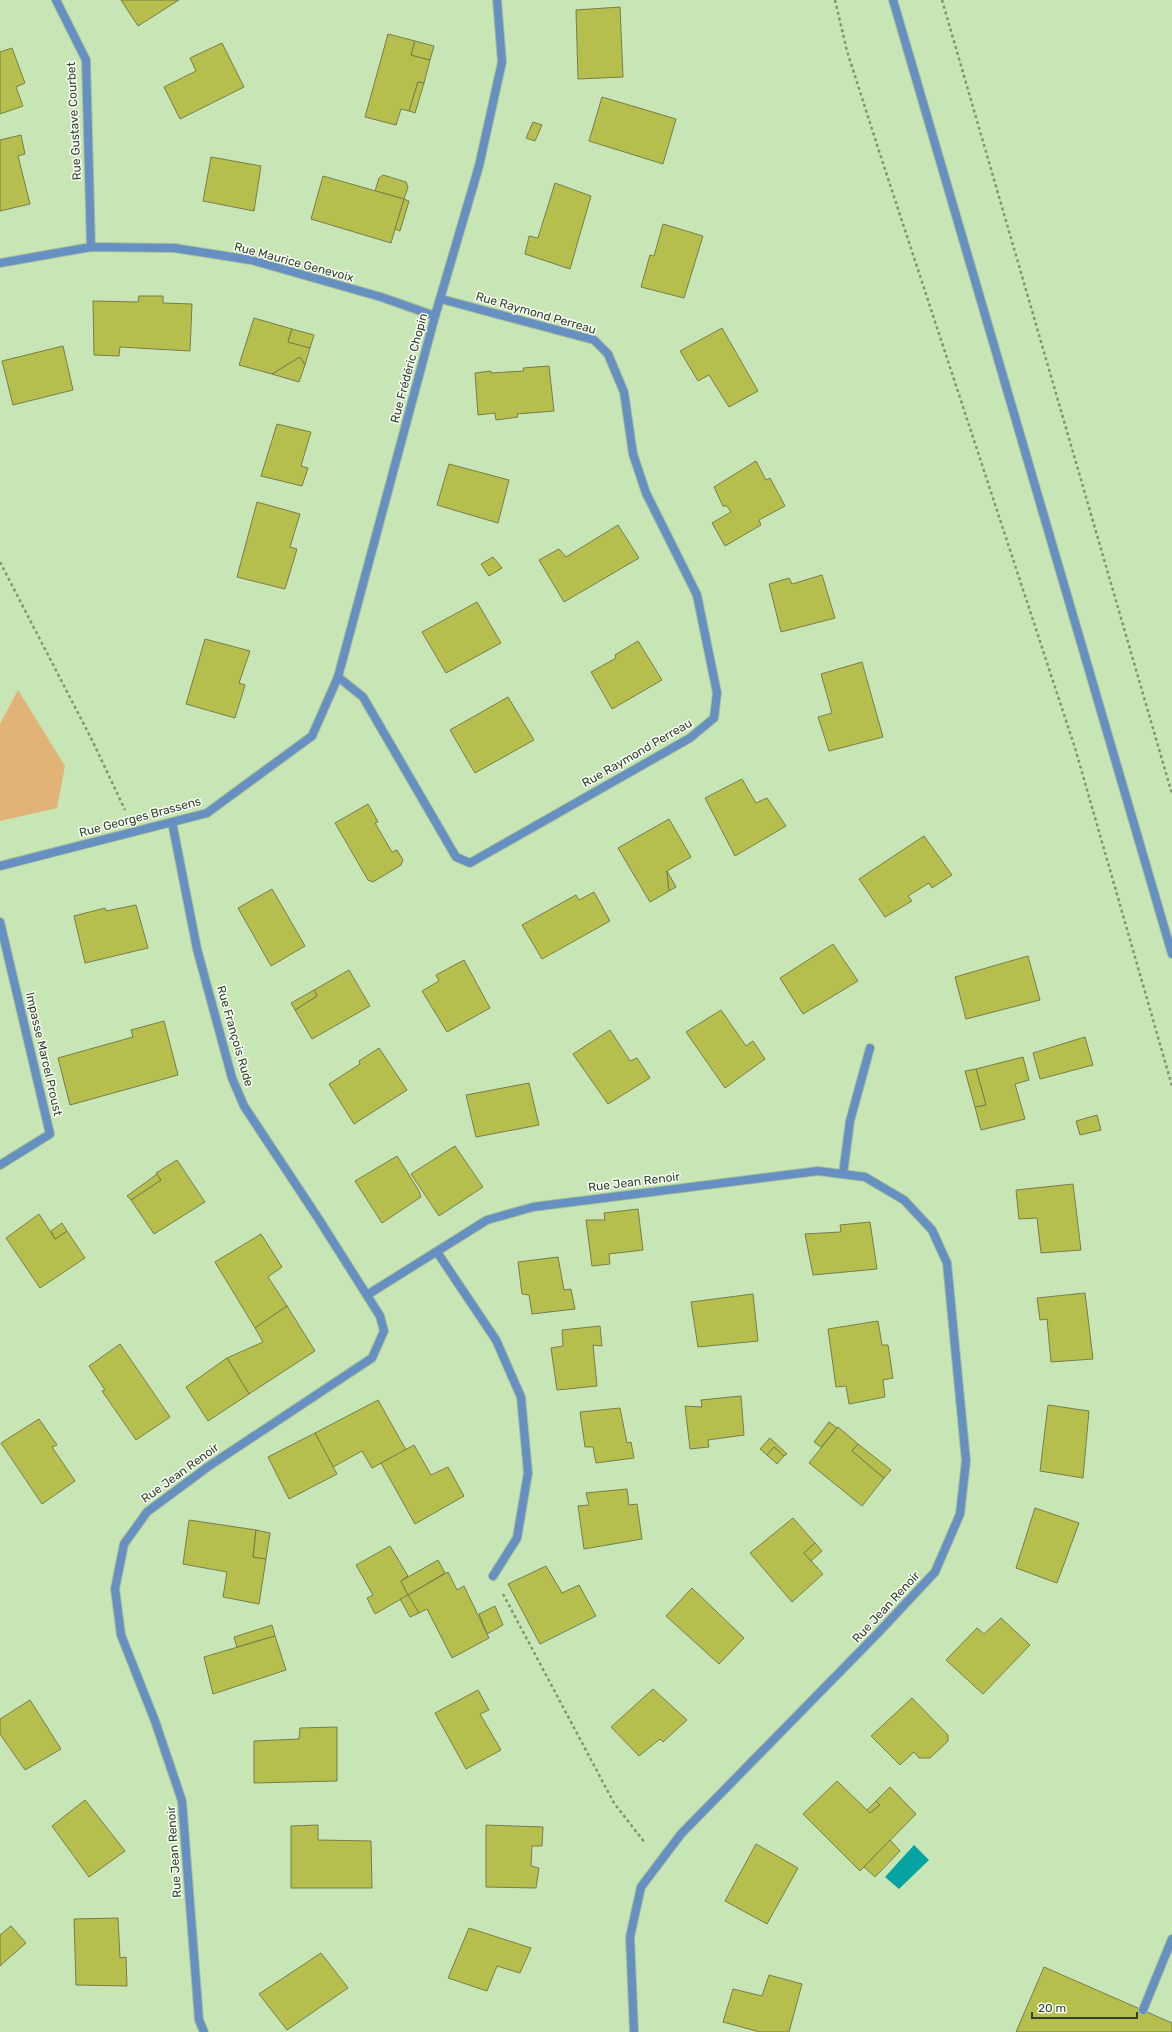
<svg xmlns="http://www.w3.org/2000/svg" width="1172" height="2032" viewBox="0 0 1172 2032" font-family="Rubik,sans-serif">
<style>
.green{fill:#e1b376}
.water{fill:#05a3a1}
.building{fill:#b6bf4d;stroke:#787d49}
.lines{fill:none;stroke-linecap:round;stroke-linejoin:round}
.service-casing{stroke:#a7c197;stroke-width:10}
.minor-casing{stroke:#a7c197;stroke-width:10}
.path{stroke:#809573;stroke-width:2.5;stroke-dasharray:3 3;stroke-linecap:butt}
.service{stroke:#6690c2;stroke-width:8}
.minor{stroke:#6690c2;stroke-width:8}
.labels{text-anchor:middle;stroke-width:3;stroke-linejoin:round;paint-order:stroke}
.street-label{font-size:12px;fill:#343f2c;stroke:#f8fff5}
</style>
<rect width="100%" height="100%" fill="#c8e6b5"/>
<path class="green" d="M18,690L65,766L57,808L0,821V724Z"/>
<path class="water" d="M914,1845L929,1860L899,1889L885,1877Z"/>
<g class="building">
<path d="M121,0H179L138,26Z"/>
<path d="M620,7L623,77L578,79L576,10Z"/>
<path d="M388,34L415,41L411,55L430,60L424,83L418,82L409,111L401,109L396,125L365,117Z"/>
<path d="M415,41L434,46L430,60L411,55Z"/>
<path d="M222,43L244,87L180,119L164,87L196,71L190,58Z"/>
<path d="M12,48L25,83L16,87L23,106L0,114V52Z"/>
<path d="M418,82L424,83L415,113L409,111Z"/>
<path d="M602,97L676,119L663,164L589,141Z"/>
<path d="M533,122L542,125L535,141L526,138Z"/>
<path d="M21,135L25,154L18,156L30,204L0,211V140Z"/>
<path d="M211,157L261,166L254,211L203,201Z"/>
<path d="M383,175L406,182L408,187L404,199L375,191L379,178Z"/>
<path d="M323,176L404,199L391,243L311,219Z"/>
<path d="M555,183L591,196L570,269L525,254L529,236L538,238Z"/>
<path d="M404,199L409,201L400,231L395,229Z"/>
<path d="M663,224L703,236L684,298L641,287L650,255L654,256Z"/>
<path d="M139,296H163V303L192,304L190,351L120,347L119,356L94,355L93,301L138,302Z"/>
<path d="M254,318L292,329L288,342L310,348L305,365L300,357L272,374L239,365Z"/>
<path d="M722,328L758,391L729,407L709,375L698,381L680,351Z"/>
<path d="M292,329L314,335L310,348L288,342Z"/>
<path d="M63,346L73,390L13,405L2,361Z"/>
<path d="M300,357L305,365L299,382L272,374Z"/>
<path d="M549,366L554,411L517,414L518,417L496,420L495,413L478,415L475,373L491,371V373L524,371L523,368Z"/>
<path d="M277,424L311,432L301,466L308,468L302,486L261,476Z"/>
<path d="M756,461L766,480L770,478L785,506L759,520L761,525L725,546L712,523L731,512L727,506H723L714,487Z"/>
<path d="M449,464L509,480L498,523L437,505Z"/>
<path d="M257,502L300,514L290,547L297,549L285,589L237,577Z"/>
<path d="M618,525L639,558L564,602L539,560L559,549L566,557Z"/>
<path d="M493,557L502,568L489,576L481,564Z"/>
<path d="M822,575L835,618L781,632L769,584L789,578L792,584Z"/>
<path d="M477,602L501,643L446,673L422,632Z"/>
<path d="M205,639L250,651L239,683L245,685L235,718L186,704Z"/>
<path d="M638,641L662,680L612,709L591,672L616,658L615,655Z"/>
<path d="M862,662L883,737L829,751L818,717L832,713L821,674Z"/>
<path d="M508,697L534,740L475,773L450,730Z"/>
<path d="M742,779L756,803L767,798L786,826L735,856L705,798Z"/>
<path d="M368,804L378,822L375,823L392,852L397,850L403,860L401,865L373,882L368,880L335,823Z"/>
<path d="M669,819L691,857L667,871L669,891L650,902L618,848Z"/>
<path d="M924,836L952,875L932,888L929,883L908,896L912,901L885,917L859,879Z"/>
<path d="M667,871L676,887L669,891Z"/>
<path d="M272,889L305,946L271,966L238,908Z"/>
<path d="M594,892L610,921L542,959L522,925L576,895L579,900Z"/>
<path d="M136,905L148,948L85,963L74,916L105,908L106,911Z"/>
<path d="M833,944L858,981L803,1014L780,978Z"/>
<path d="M1028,956L1040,1000L966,1019L955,977Z"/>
<path d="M464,960L490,1008L447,1032L422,991L439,981L436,975Z"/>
<path d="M349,970L370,1006L312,1039L295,1010L317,996L314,990Z"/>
<path d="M314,990L317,996L295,1010L291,1003Z"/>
<path d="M721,1010L746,1046L753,1041L765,1059L725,1088L686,1032Z"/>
<path d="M164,1021L178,1075L70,1105L58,1058L133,1037L131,1030Z"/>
<path d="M610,1030L630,1061L637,1058L650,1078L608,1104L573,1054Z"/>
<path d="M1085,1037L1093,1065L1040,1079L1033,1053Z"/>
<path d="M379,1048L407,1090L354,1124L329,1084L360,1064L359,1061Z"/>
<path d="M1023,1057L1029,1080L1015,1084L1025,1119L981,1130L975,1107L986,1105L976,1069Z"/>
<path d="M976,1069L986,1105L975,1107L965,1071Z"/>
<path d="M529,1083L539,1125L476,1137L466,1095Z"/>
<path d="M1097,1115L1101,1130L1080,1135L1076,1121Z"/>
<path d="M455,1146L483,1187L439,1216L411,1174Z"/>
<path d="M397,1156L419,1191L421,1197L382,1223L355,1181Z"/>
<path d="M177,1160L205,1202L154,1234L131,1200L161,1180L156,1173Z"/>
<path d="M157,1174L161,1180L131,1200L127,1196Z"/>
<path d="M1073,1184L1081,1250L1041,1253L1037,1218L1019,1219L1016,1190Z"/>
<path d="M638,1209L643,1250L609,1254L610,1264L592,1266L586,1220H605L604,1213Z"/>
<path d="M39,1214L55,1239L67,1231L85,1258L40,1288L6,1238Z"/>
<path d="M870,1222L877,1269L813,1275L805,1234L841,1232L840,1225Z"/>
<path d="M62,1223L67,1231L55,1239L51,1231Z"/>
<path d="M261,1234L282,1267L268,1277L287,1306L255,1328L215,1262Z"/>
<path d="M558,1257L564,1290L571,1289L575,1309L532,1314L529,1295L522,1294L518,1262Z"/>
<path d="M1085,1293L1093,1359L1051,1362L1047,1319L1040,1320L1037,1298Z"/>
<path d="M753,1294L758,1341L698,1347L691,1302Z"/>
<path d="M287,1306L315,1351L249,1394L227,1358L263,1342L255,1328Z"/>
<path d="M878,1321L882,1345H888L893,1378L883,1380L885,1397L849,1404L846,1386L836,1387L828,1329Z"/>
<path d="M600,1326L602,1346L593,1345L597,1386L557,1390L551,1348L563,1346L562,1330Z"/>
<path d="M120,1344L170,1417L136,1440L102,1391L105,1390L89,1366Z"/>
<path d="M227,1358L249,1394L208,1421L186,1387Z"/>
<path d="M741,1396L744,1435L708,1440L709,1447L690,1449L685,1406L702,1407L701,1400Z"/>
<path d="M378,1400L406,1450L372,1468L362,1451L333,1467L315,1433Z"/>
<path d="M1048,1405L1089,1411L1083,1478L1040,1471Z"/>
<path d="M620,1408L627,1443L631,1442L634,1458L596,1463L593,1447H585L580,1412Z"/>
<path d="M39,1419L57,1445L52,1447L75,1481L42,1504L1,1443Z"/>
<path d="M829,1422L837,1428L821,1447L814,1442Z"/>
<path d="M838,1427L858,1444L852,1451L884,1478L862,1506L809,1463Z"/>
<path d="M315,1433L337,1474L289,1499L268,1457Z"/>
<path d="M770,1438L787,1454L784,1456L774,1447L767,1455L760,1449Z"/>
<path d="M858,1444L891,1470L884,1478L852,1451Z"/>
<path d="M414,1445L431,1475L448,1467L464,1496L415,1524L381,1463Z"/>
<path d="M774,1447L784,1456L777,1464L767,1455Z"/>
<path d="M627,1489L629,1505L637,1504L642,1539L584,1549L578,1506L589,1505L586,1493Z"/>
<path d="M1035,1508L1079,1523L1057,1583L1016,1568Z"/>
<path d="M793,1518L815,1543L804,1553L823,1574L792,1602L750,1553Z"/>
<path d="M189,1520L256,1530L253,1557L266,1559L259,1604L223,1597L227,1572L183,1564Z"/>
<path d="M256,1530L270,1533L266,1559L253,1557Z"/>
<path d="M815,1543L822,1551L811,1561L804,1553Z"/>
<path d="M390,1546L408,1576L401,1581L408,1595L375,1614L367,1598L373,1595L356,1565Z"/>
<path d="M438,1560L445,1573L408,1595L401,1581Z"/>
<path d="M546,1566L562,1593L579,1585L596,1616L540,1644L508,1584Z"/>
<path d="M448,1572L457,1590L464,1586L489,1638L452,1658L427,1609L419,1613L408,1595Z"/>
<path d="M692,1588L744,1638L719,1664L666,1616Z"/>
<path d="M408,1595L419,1613L410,1617L400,1599Z"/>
<path d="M495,1606L503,1625L487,1634L479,1614Z"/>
<path d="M1001,1618L1030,1645L983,1694L946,1660L977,1628L984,1634Z"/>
<path d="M272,1625L275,1636L237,1647L234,1637Z"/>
<path d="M275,1636L286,1670L213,1694L204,1657Z"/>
<path d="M653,1689L687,1720L663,1742L660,1739L639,1756L611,1727Z"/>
<path d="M478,1690L489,1710L480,1714L501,1750L466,1769L435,1713Z"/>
<path d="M912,1698L948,1735V1741L930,1758H919L914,1752L900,1765L871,1736Z"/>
<path d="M30,1700L61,1749L25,1770L0,1734V1719Z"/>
<path d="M337,1727V1781L254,1783V1741L299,1739L300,1728Z"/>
<path d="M837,1781L870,1813L880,1805L876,1801L890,1787L916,1814L860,1871L803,1814Z"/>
<path d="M85,1800L125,1851L89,1877L52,1826Z"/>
<path d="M876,1801L880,1805L870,1813L867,1810Z"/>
<path d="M318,1825V1840L371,1841L372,1888H291V1826Z"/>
<path d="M486,1825L543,1827L542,1846H532L531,1866L539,1868L536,1888L486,1887Z"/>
<path d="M890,1840L900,1851L875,1877L864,1867Z"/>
<path d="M756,1844L798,1868L767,1924L725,1901Z"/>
<path d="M118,1918L120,1958L126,1957L127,1986L76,1985L74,1919Z"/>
<path d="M11,1926L26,1943L0,1966V1935Z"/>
<path d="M469,1928L531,1948L520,1973L497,1966L487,1991L448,1978Z"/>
<path d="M321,1953L348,1988L287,2030L259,1994Z"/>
<path d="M1044,1967L1172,2023V2032H1016Z"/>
<path d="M769,1975L802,1984L789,2032H760L723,2022L733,1989L762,1996Z"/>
</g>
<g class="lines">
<g class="service-casing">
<path id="service" d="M1143,2010L1172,1939"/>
</g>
<g class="minor-casing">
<g id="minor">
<path d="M56,0L86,60L91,247"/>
<path d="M893,0L1172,954"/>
<path d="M0,263L91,247L174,248L251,260L381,297L435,316"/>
<path d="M338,677L363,697L456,857L470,863L690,738L714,718L717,693L697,595L646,493L633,454L624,392L608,354L594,340L441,299"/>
<path d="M172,822L197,949L232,1078L244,1106L318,1218L380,1316L384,1331L372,1358L209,1466L147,1512L124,1544L115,1589L121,1635L155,1721L182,1801L199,2020L204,2032"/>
<path d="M0,866L207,813L312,736L338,677L435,316L479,166L502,62L497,0"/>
<path d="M0,922L50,1134L0,1165"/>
<path d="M843,1174L850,1121L870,1048"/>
<path d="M437,1252L496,1340L521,1397L528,1473L517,1538L493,1576"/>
<path d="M367,1295L487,1220L533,1207L818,1171L865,1177L904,1200L932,1230L947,1263L966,1461L960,1514L935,1572L878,1633L681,1834L641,1887L630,1937L634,2032"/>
</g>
</g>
<g class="path">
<path d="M835,0L847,51L879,151L1075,748L1172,1086"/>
<path d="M942,0L1172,794"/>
<path d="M0,562L93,742L125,810"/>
<path d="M503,1594L614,1803L645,1843"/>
</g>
<use href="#service" class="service"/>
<use href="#minor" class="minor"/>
</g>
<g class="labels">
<g class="street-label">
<text transform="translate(74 121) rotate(-93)" y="4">Rue Gustave Courbet</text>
<text transform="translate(294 262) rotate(15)" y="4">Rue Maurice Genevoix</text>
<text transform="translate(536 313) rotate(16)" y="4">Rue Raymond Perreau</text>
<text transform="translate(409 368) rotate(-75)" y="4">Rue Frédéric Chopin</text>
<text transform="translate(637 753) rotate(-30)" y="4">Rue Raymond Perreau</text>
<text transform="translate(140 817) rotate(-15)" y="4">Rue Georges Brassens</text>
<text transform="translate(235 1036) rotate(74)" y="4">Rue François Rude</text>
<text transform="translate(44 1054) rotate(77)" y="4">Impasse Marcel Proust</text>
<text transform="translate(634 1182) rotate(-7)" y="4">Rue Jean Renoir</text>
<text transform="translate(180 1473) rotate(-36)" y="4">Rue Jean Renoir</text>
<text transform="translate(886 1607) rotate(-47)" y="4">Rue Jean Renoir</text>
<text transform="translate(174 1852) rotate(-94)" y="4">Rue Jean Renoir</text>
</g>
</g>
<path d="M1032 2012v6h105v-6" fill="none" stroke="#343f2c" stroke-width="2"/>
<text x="1038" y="2012" font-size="12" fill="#343f2c" stroke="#f8fff5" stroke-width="3" paint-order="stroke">20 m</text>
</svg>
